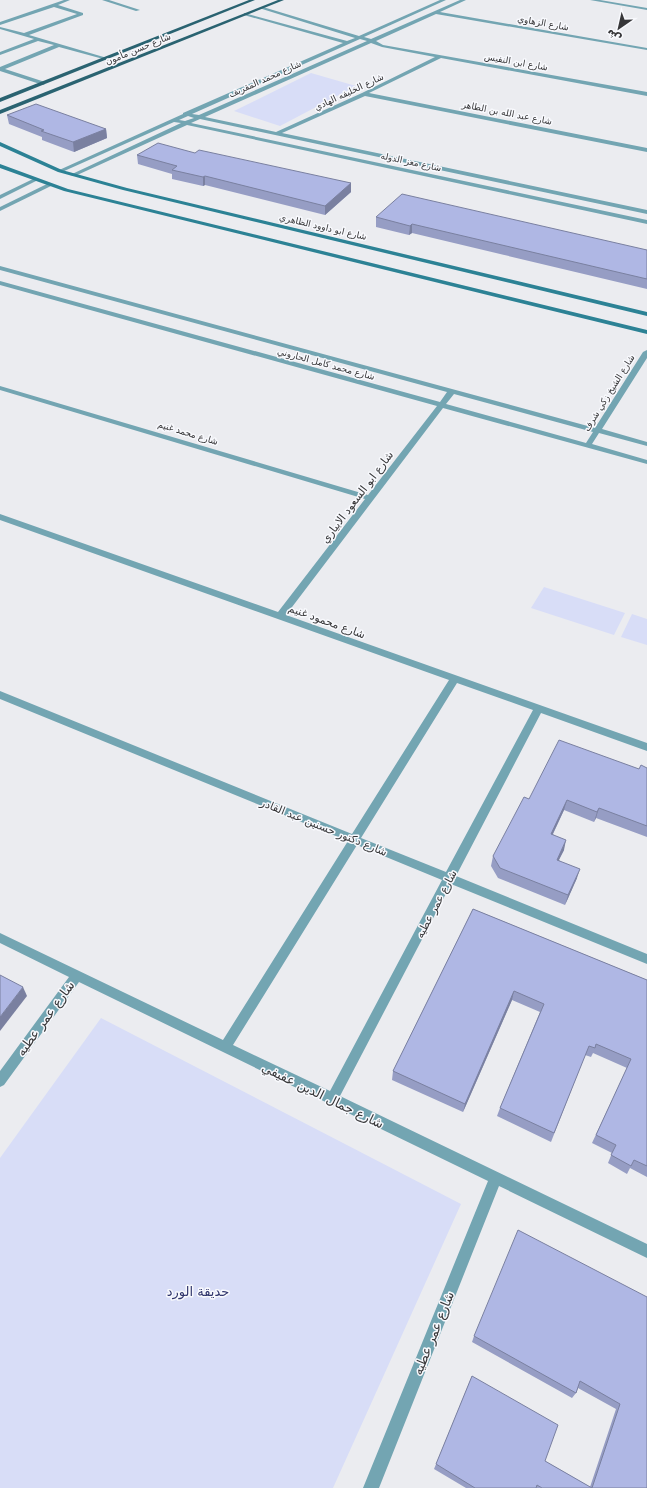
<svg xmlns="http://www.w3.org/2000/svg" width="647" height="1488" viewBox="0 0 647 1488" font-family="'DejaVu Sans',Vazirmatn,sans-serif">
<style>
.green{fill:#d8ddf7}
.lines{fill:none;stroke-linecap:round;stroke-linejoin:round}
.street{fill:#73a5b2;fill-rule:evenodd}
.secondary{fill:#2c8295;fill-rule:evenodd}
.primary{fill:#2a6371;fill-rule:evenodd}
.wall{fill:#969dc4}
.shaded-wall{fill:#7a80a0}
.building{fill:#afb7e4;stroke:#7a80a0}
.labels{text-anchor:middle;stroke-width:3;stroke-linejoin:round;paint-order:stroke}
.far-street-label{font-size:9px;fill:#373739;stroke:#f8f9fd}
.street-label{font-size:11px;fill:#373739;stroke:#f8f9fd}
.near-street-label{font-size:13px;fill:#373739;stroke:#f8f9fd}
.near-park-label{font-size:13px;fill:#30356c;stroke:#f8f9fd}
</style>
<rect width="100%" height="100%" fill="#ebecf0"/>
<g class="green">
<path d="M311,73L356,86L280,126L234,111Z"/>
<path d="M544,587L625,613L614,635L531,608Z"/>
<path d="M632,614L647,619V645L621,637Z"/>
<path d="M101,1018L461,1204L333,1488H0V1158Z"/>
</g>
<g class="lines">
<g class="street">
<path d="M64,0H70L58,5L83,13V15L29,35L107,58V60L59,47L5,69L45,82V84L43,85L0,71V67L54,45L38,41L0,55V52L34,39L0,29V27L24,33L77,14L54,7L0,25V22Z"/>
<path d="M102,0H109L140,10L136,11Z"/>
<path d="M440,0H446L364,37L371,39L460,0H466L440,12L647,48V50L436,14L376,41L383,45L647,92V96L441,58L369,93L647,148V152L365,96L282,133L647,210V214L200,119L191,123L647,220V224L187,125L75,176L70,175L181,123L174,122L62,172L57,171L183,114V113L343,43L244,15V13L347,41L355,38L259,8L263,7L359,36ZM360,39L367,41L199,115L192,114ZM371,43L382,47L435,57L362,93L276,132L205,117ZM188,116L194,118L185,121L179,120Z"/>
<path d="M590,0H600L647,8V10Z"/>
<path d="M33,179L38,180L0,199V195Z"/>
<path d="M49,183L51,184V186L0,211V207Z"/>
<path d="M0,266L595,428L643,352L647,350V358L602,429L647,442V446L599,433L592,444L647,460V464L443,408L286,615L647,743V751L541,713L456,876L647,954V964L451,884L340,1096L647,1244V1258L499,1186L379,1488H363L488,1181L79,982L4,1085L0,1087V1071L69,977L0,943V933L223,1040L348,841L0,699V691L352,834L449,680L0,520V514L278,612L365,499L0,390V386L368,495L437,406L0,285V281L440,402L447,392L0,270ZM454,394L593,432L586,443L446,404ZM457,683L533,710L446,872L361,838ZM357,845L442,880L330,1091L233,1045Z"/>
</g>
<g class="secondary">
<path d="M0,142L62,170L127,188L647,312V316L123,190L58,172L0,146Z"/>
<path d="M0,164L68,189L647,330V334L64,191L0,168Z"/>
</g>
<g class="primary">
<path d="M249,0H255L0,102V98Z"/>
<path d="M278,0H284L0,114V110Z"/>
</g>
</g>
<g class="wall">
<path d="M7,115L106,129L107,138L74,152L42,140V137L9,124Z"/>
<path d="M195,153L351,183V192L325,215L205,185L203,186L172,179V174L138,164L137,155Z"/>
<path d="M376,217L647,250V289L412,233L409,235L376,227Z"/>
<path d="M647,768V837L596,818L594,822L564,810L553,834L564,850L559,860L577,878L565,905L498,878L491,866L493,856L529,799L639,769Z"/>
<path d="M473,909L647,980V1177L630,1168L627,1174L608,1163L612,1153L592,1143L627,1068L593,1053L591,1057L585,1055L551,1142L497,1116L500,1108L540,1012L512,1000L463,1112L392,1080L393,1071Z"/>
<path d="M647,1297V1488H466L434,1469L472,1376L545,1461L590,1487L616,1409L578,1388L576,1393L572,1398L472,1342L474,1336Z"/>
</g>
<g class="shaded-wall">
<path d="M106,129L107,138L74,152L73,142Z"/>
<path d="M205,176V185L203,186V177Z"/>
<path d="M351,183V192L325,215V206Z"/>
<path d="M412,224V233L409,235L410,226Z"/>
<path d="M567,800L564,810L548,844L551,834Z"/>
<path d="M599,808L596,818L594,822L597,812Z"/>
<path d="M566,840L564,850L554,869L557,860Z"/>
<path d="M580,869L577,878L565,905L568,895Z"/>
<path d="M23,987L27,996L0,1031V1017Z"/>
<path d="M514,991L512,1000L463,1112L465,1104Z"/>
</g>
<g class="building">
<path d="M36,104L106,129L73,142L41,131L44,130L7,115Z"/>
<path d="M158,143L195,153L199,150L351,183L325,206L205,176L203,177L172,170L177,166L137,155Z"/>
<path d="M402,194L647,250V279L412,224L410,226L376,217Z"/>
<path d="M559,740L639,769L641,765L647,768V826L599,808L597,812L567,800L551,834L566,840L557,860L580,869L568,895L500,868L493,856L524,797L529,799Z"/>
<path d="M473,909L647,980V1166L634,1160L631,1166L611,1155L616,1145L596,1135L631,1059L596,1044L595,1048L589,1046L554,1133L500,1108L544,1004L514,991L465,1104L393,1071Z"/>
<path d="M0,975L23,987L0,1017Z"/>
<path d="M518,1230L647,1297V1488H592L620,1404L580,1381L576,1393L474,1336Z"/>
<path d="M472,1376L558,1425L545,1461L592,1488H542L537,1485L536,1488H475L436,1464Z"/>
</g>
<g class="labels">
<g class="far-street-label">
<text transform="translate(543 23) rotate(10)" y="3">شارع الزهاوي</text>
<text transform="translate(138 49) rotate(-22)" y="3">شارع حسن مأمون</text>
<text transform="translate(516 62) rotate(10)" y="3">شارع ابن النفيس</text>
<text transform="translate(265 79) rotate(-24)" y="3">شارع محمد المقريف</text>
<text transform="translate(349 92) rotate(-25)" y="3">شارع الخليفه الهادي</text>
<text transform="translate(507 113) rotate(11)" y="3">شارع عبد الله بن الطاهر</text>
<text transform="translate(411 162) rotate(12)" y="3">شارع معز الدوله</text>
<text transform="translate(323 227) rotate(13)" y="3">شارع ابو داوود الظاهري</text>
<text transform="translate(326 364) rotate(15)" y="3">شارع محمد كامل الحاروني</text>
<text transform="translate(609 393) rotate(-58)" y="3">شارع الشيخ زكي شرف</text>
<text transform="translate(188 433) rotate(17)" y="3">شارع محمد غنيم</text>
</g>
<g class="street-label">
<text transform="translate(357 497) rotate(-53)" y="4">شارع ابو السعود الابياري</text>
<text transform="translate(327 621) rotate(20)" y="4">شارع محمود غنيم</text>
<text transform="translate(324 827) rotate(22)" y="4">شارع دكتور حسنين عبد القادر</text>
<text transform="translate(436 904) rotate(-62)" y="4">شارع عمر عطيه</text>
</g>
<g class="near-street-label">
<text transform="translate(45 1018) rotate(-54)" y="5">شارع عمر عطيه</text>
<text transform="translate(323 1095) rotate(26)" y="5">شارع جمال الدين عفيفي</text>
<text transform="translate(433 1333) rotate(-68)" y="5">شارع عمر عطيه</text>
</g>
<g class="near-park-label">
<text x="198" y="1296">حديقة الورد</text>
</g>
</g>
<g transform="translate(619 28) rotate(214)" stroke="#f8f9fd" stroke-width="3" paint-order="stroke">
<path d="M0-3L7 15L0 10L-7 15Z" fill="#373739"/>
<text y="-6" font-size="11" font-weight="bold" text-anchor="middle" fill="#373739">ش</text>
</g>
</svg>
